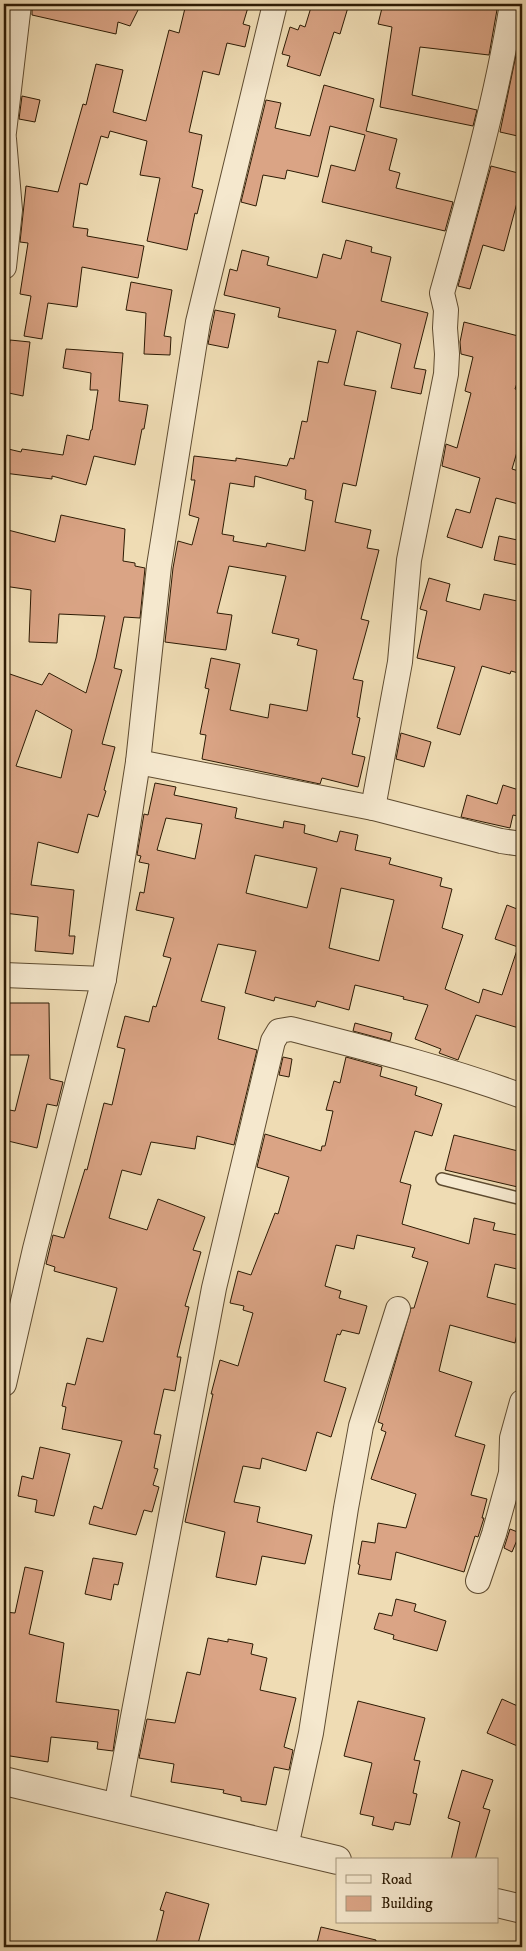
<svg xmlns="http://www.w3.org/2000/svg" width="526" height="1951" viewBox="0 0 526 1951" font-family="'IM FELL DW Pica',serif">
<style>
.building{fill:#daa485;stroke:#2d1b04;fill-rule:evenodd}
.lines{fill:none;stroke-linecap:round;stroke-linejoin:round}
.service-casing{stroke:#5e4b30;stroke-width:14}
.minor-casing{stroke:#5e4b30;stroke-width:26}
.tertiary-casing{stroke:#5e4b30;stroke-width:30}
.service{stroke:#f5e8ce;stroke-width:11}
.minor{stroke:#f5e8ce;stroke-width:24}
.tertiary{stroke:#f5e8ce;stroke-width:28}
</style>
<rect width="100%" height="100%" fill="#efdcb4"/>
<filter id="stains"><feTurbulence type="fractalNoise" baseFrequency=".004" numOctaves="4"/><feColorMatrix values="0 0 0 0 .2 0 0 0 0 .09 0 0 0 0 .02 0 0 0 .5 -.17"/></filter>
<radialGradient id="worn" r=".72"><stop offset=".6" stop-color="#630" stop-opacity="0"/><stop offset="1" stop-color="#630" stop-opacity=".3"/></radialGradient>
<g class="building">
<path d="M32,4H141L130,26L118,22L116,34L32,15Z"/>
<path d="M186,4H249L243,24L250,26L245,47L227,43L219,75L203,71L189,132L202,135L192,187L203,190L197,214L195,213L187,250L147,241L160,178L140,175L147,141L110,131L108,138L101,136L87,185L80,183L73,227L88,229L87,236L144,246L138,278L82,267L77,307L48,303L42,339L24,336L31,296L20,294L28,243L20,242L26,186L58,192L83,104L86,105L96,64L123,70L113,112L146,121L169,30L179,33Z"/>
<path d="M312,4H349L340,34L334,32L320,76L287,66L290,56L282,54L290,27L298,30L300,25L305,27Z"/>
<path d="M383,4H498L489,55L420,47L412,95L477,110L473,126L380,107L392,27L378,24Z"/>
<path d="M522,26V137L500,132Z"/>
<path d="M324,85L374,99L366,131L397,139L389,170L400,173L396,188L453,202L445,231L322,202L331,165L355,171L365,135L330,126L318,177L287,170L285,179L263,175L256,206L241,202L266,100L281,103L275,128L310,136Z"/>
<path d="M22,96L40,100L35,122L19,119Z"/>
<path d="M491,166L522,174V200L518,199L504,251L483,245L470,289L458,286Z"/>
<path d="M346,240L372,247L371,252L391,257L381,301L428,313L414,368L426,370L421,394L391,388L401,344L357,331L344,385L376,391L356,486L343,483L335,522L371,530L367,548L379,550L361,619L369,621L353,679L363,681L357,717L360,718L352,754L365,757L358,787L322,778L320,784L202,759L206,735L200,734L209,689L205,688L211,658L240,664L230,710L268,718L270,704L307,711L317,650L297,645L299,639L272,633L286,576L229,566L217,613L232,615L226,650L165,642L173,568L178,541L192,545L199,518L189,515L195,480H191L194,456L236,461V458L287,466L290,458L294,459L302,421L307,422L318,361L328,363L336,330L278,317L280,308L224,295L230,269L237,271L242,250L269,257L267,265L317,278L323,254L341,259ZM255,476L306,490L305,499L313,501L305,551L267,543L266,547L233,541L234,536L222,534L230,483L254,487Z"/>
<path d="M131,282L172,290L164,336L171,337L170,355L144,354L146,313L126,310Z"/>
<path d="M215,310L235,314L228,348L208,344Z"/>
<path d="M464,322L522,337V368L515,389L522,391V435L512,469L522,472V505L496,498L482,548L447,537L456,509L470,513L480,478L442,466L446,444L457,448L471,393L465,391L473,357L461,354L460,342Z"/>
<path d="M10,340L30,342L23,396L4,392Z"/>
<path d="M66,349L123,353L119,401L148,405L144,429H142L135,465L94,456L86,485L52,476V479L4,473V448L21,452L22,449L63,455L67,435L89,440L91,430H92L98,390H90L91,373L63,368Z"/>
<path d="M61,515L125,529L123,561L135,563V566L145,568L140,618L124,617L114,668L122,670L102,744L115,747L104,790L106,791L98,817L88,814L78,853L38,842L31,885L74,890L69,936H75L73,954L35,951L38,917L4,913V672L42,685L49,673L86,693L96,658L105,616L59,614L57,643L29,642L31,590L4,586V529L55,542ZM36,710L72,730L61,778L16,766Z"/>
<path d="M499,536L522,541V566L494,560Z"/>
<path d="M429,578L450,584L446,601L480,610L484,594L522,602V674L511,671L510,674L482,666L460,735L437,728L455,667L417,658L427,611L420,609Z"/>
<path d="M401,733L431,742L424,767L396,759Z"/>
<path d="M155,783L176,787L174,795L237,808L235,818L283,828L284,821L305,825L304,833L337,842L340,831L358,835L355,850L391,858L389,864L442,878L440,886L452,889L442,928L463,935L445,989L479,1003L483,989L502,995L518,947L495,939L507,905L522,911V1029L476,1015L458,1060L439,1053L441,1049L415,1039L428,1005L403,999L404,997L355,985L349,1010L317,1001L315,1007L275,997L274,1001L245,993L256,951L218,944L201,1001L225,1007L218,1039L257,1050L234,1145L197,1136L195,1149L151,1142L141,1175L122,1170L109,1218L147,1230L158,1199L205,1217L193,1250L201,1252L185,1306L189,1307L177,1357H181L175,1391L164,1389L154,1434L161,1435L154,1468L158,1469L153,1485L159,1487L152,1512L144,1510L136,1535L89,1524L94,1506L102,1509L122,1441L62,1429L66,1407L62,1406L67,1383L75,1385L87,1338L103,1342L117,1288L54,1271L55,1267L46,1264L53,1235L64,1238L85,1169L87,1170L104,1103L112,1105L125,1049L117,1047L125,1016L149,1022L153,1006L156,1007L171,958L163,956L174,918L136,910L140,892L144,893L149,864L139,862L141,856L137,855L144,814L148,815ZM166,818L202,824L195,859L157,850ZM255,855L317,868L307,908L246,893ZM341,888L394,900L379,961L329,948Z"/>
<path d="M503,785L522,791V817L513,815L510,828L461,817L467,795L497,804Z"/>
<path d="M7,1003H49L50,1079L63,1082L57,1106L47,1104L37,1148L4,1140V1109L15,1111L29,1055H7Z"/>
<path d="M355,1023L392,1033L390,1041L353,1031Z"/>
<path d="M283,1057L292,1059L289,1077L279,1075Z"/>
<path d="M346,1057L382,1067L380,1076L417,1087L415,1095L442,1104L432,1136L415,1131L400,1182L411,1185L402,1224L469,1244L474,1218L495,1223L493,1230L522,1236L517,1269L495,1264L487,1297L522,1306V1336L517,1334L515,1343L450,1325L439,1371L472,1382L455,1436L485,1445L471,1495L487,1499L482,1518H484L478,1537L475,1536L464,1572L396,1552L391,1580L358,1574L360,1565L358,1564L362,1541L375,1543L378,1523L406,1528L416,1494L371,1479L386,1432L381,1430L383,1424L378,1422L411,1308H414L428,1262L412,1257L415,1248L357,1235L354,1249L336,1245L325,1286L341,1291L339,1298L367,1306L359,1334L342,1330L340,1335L337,1334L324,1381L346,1388L331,1437L317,1432L306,1471L262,1458L260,1469L243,1466L234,1502L260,1507L257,1522L312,1535L305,1564L262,1556L256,1585L216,1577L225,1532L185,1522L213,1394H211L220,1360L238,1366L253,1313L243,1310L244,1306L230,1303L238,1271L251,1275L275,1213L278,1214L289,1177L257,1167L265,1134L321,1151L322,1146H325L333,1111L326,1110L334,1081L340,1083Z"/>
<path d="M454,1135L522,1152V1188L445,1170Z"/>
<path d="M40,1447L70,1454L54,1516L35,1512L37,1500L18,1496L22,1476L33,1479Z"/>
<path d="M510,1529L520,1533L512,1552L504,1548Z"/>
<path d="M93,1558L123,1563L118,1585L114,1584L111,1600L85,1594Z"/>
<path d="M25,1567L43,1571L29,1634L64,1643L56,1702L119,1710L113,1751L97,1749L98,1742L51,1737L48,1762L4,1755V1612L15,1613Z"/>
<path d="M396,1599L416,1604L414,1611L446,1621L437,1651L393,1639L394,1635L374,1629L379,1613L392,1616Z"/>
<path d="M208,1638L228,1642V1639L253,1644L251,1654L267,1658L260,1690L296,1698L284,1747L293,1750L289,1770L274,1767L266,1805L241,1801V1797L223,1793L224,1790L171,1782L174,1764L139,1758L147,1719L175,1723L187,1672L200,1675Z"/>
<path d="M502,1699L522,1708V1748L487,1733Z"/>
<path d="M358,1701L425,1718L414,1760L420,1761L413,1793L417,1794L410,1825L395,1822L393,1830L372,1825L374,1817L360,1814L372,1763L344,1756Z"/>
<path d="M462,1770L493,1780L483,1808L490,1810L475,1860H451L460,1822L448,1818Z"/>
<path d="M166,1892L209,1904L197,1947H155L164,1911L160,1910Z"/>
<path d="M321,1927L376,1940L375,1947H316Z"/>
</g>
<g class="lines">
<g class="service-casing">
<path id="service" d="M442,1179L522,1199"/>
</g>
<g class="minor-casing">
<g id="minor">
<path d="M4,132L19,4"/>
<path d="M4,139L10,210L4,267"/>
<path d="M138,762L373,808L501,841L522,844"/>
<path d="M373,808L400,662L409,560L446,374L447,354L445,328L446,310L442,293C469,197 496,102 512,4"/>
<path d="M4,975L104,979"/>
<path d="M4,1384L35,1249L104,979L138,762L159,566L198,322L275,4"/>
<path d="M478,1581L494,1534L511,1473L512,1438L522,1402"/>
<path d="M116,1807L214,1288L273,1041L279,1031L291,1029C369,1049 446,1068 522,1096"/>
<path d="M286,1847L311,1733L346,1508L361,1426L398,1309"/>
</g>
</g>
<g class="tertiary-casing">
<g id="tertiary">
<path d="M4,1781L337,1860"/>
<path d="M497,1903L522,1909"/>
</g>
</g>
<use href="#service" class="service"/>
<use href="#minor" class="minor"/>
<use href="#tertiary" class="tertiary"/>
</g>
<rect width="526" height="1951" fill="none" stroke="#efdcb4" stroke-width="20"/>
<rect x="5" y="5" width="516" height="1941" fill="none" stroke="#2d1b04" stroke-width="2.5"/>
<rect x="10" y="10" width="506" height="1931" fill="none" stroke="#2d1b04"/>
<rect x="336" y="1858" width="162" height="65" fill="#f5e8ce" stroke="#a5967d"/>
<rect x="346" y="1875" width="25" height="8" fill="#f5e8ce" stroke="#a5967d"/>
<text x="381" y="1884" font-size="15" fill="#2d1b04">Road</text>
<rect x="346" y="1896" width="25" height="15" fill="#daa485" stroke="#a5967d"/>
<text x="381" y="1908" font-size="15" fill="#2d1b04">Building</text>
<rect width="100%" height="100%" filter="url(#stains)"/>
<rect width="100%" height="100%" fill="url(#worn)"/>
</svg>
